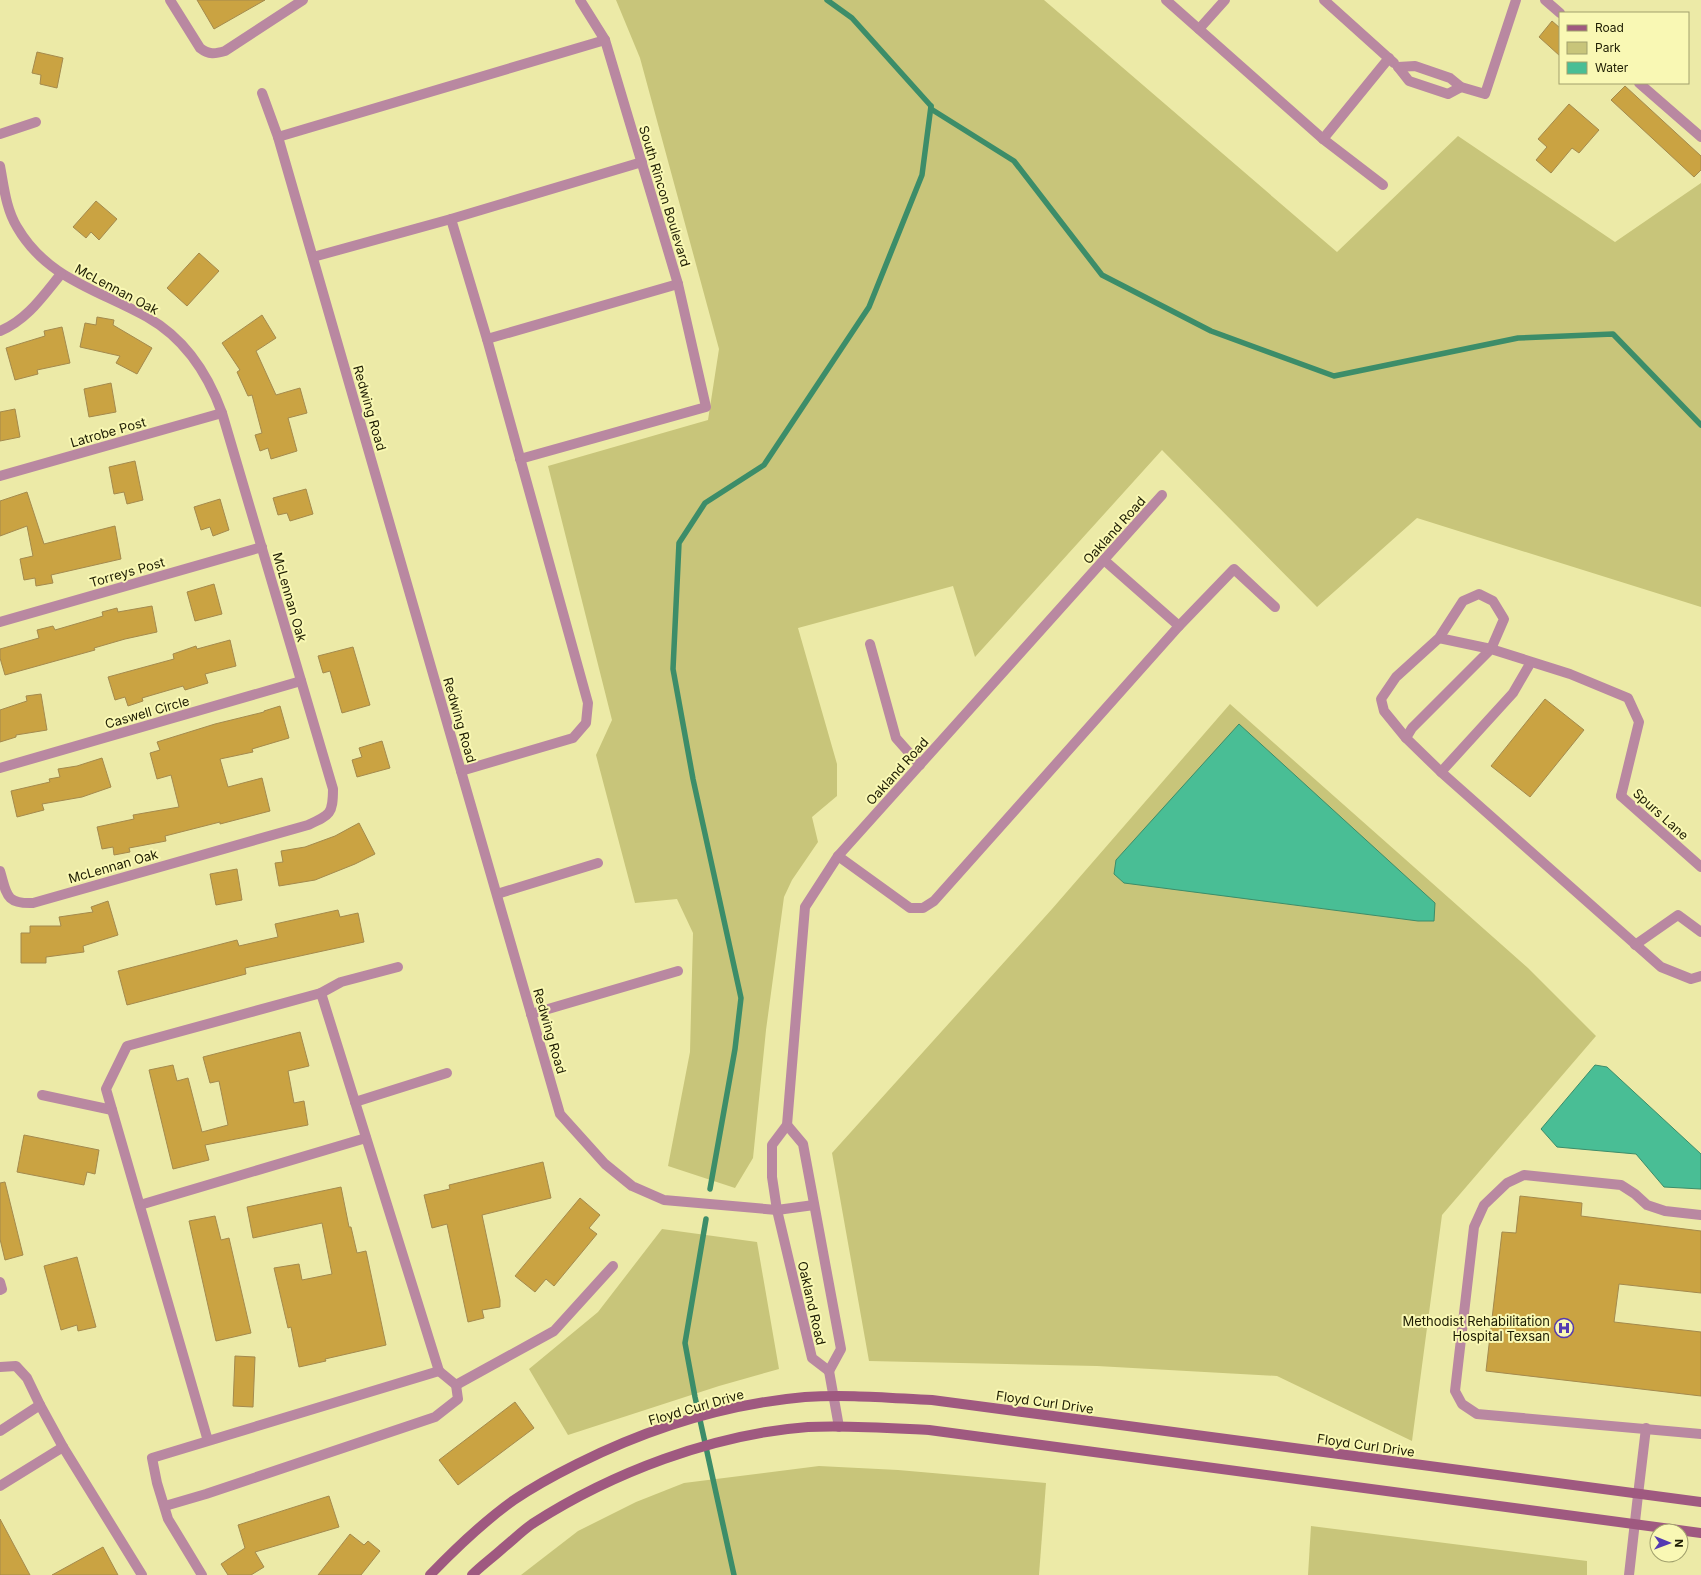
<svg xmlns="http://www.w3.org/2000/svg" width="1701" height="1575" viewBox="0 0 1701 1575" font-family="Inter,sans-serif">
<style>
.green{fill:#c8c57a}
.water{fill:#49be95;stroke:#3c8d69}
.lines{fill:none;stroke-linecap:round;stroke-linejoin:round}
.stream{stroke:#3c8d69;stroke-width:5.5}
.building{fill:#caa342;stroke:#a48a4d}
.lane{stroke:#b988a1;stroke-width:10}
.street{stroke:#b988a1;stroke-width:10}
.secondary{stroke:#9f5980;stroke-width:10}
.labels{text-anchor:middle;stroke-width:4;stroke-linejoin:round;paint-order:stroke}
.street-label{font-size:13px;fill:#1d1c02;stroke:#f9f8b4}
.poi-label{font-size:13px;fill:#1d1c02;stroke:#f9f8b4;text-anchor:end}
</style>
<rect width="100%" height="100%" fill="#eceaa7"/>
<g class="green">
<path d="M616,0H1044L1337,252L1458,136L1615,242L1701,183V607L1417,518L1317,607L1162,450L975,657L953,586L798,628L837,764V796L812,817L818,842L792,880L784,897L766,1030L753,1158L735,1188L668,1166L690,1052L693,933L677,899L635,903L596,755L612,720L548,466L708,420L719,349L640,58Z"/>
<path d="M1230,704L1528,968L1596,1036L1442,1215L1412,1441L1277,1376L1097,1366L869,1361L832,1153L1052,909Z"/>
<path d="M662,1229L757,1242L779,1369L719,1386L568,1435L529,1369L598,1312Z"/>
<path d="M819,1466L898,1470L1046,1483L1039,1575H521L578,1531L636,1502L684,1483Z"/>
<path d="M1311,1526L1587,1561V1575H1308Z"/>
</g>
<g class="water">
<path d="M1239,724L1435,903L1434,921H1418L1124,883L1114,874L1116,860Z"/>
<path d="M1595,1065L1607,1067L1701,1154V1189L1664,1187L1636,1154L1557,1147L1541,1129Z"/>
</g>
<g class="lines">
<g class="stream">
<path d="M827,0L852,18L931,106V109L1014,161L1102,275L1211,331L1334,376L1518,338L1613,334L1701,425"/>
<path d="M710,1189L735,1049L741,998L693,779L673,669L679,543L705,503L764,465L869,307L922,175L931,106"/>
<path d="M706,1219L685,1343L695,1397L734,1575"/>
</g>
</g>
<g class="building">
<path d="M197,0H265L214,29Z"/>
<path d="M1552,21L1560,28V56L1539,37Z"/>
<path d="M37,52L63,58L57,88L40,84L41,75L32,73Z"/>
<path d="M1625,86L1701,156V170L1694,177L1611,100Z"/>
<path d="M1569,104L1599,130L1579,153L1572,148L1551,173L1536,160L1547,147L1538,139Z"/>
<path d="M96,201L117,219L99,240L91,232L86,238L73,227Z"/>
<path d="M199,253L219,271L187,306L167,288Z"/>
<path d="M262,315L276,338L256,351L276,395L300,388L307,413L288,418L297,451L271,459L268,448L260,451L255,435L262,433L252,395L248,396L237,372L240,370L222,343Z"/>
<path d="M97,317L114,320L113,325L152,348L137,374L116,363L120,356L80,347L85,323L96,325Z"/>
<path d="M62,327L70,363L37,370L38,374L15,380L6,348L45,336L44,331Z"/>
<path d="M111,383L116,412L89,417L84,389Z"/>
<path d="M15,409L20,437L0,441V412Z"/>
<path d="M135,461L143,500L127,504L124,492L114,494L109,467Z"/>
<path d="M306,489L313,514L290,521L287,513L278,515L273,498Z"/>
<path d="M27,492L44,544L115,526L121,559L51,575L53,583L36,586L35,578L24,580L20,559L33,556L27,526L0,536V501Z"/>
<path d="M220,499L229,530L213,536L210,527L201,530L194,507Z"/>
<path d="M214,584L222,614L195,621L187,592Z"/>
<path d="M152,606L157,632L125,639L94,648L95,650L5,675L0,658V649L39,638L37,630L53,626L55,630L103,616L102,612L117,608L118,612Z"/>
<path d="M230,640L236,666L205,674L208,683L185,690L183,686L142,698L143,701L128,706L125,697L115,700L108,677L174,659L173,654L196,646L197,649Z"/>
<path d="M353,647L370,705L342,713L330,671L323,673L318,656Z"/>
<path d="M41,694L47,730L16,735V737L0,742V710L27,701L26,696Z"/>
<path d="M1545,699L1584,730L1530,797L1491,766Z"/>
<path d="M280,706L289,738L252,749L253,752L220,759L228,787L262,778L270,811L220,824V822L165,836L166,841L129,848L130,852L114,855L113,847L102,849L97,827L134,819L133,815L179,807L171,775L157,779L150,753L160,750L157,742L215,724L264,712V711Z"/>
<path d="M382,741L390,768L357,777L352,760L362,757L359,748Z"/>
<path d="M102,758L111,787L82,797L42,804L44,810L17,817L11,791L50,782L49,779L60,777L58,769L77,766Z"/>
<path d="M359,823L375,854L355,864L315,880L279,886L275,863L283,862L281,851L305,847L335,836Z"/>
<path d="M237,869L242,900L216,905L210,874Z"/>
<path d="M108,901L118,935L83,946L84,952L46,957V963H21V933H30V926H61L59,917L93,912L91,907Z"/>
<path d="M338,910L340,917L358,913L364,942L245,968L246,974L127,1005L118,971L237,940L239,946L278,937L275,924Z"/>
<path d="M300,1032L309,1066L288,1071L294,1103L304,1101L308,1125L205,1145L209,1160L173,1169L149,1070L173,1065L177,1081L188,1078L202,1132L228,1125L219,1081L210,1083L203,1057Z"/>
<path d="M24,1135L99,1150L95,1174L87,1172L84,1185L17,1172Z"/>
<path d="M543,1162L551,1198L482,1215L500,1300V1307L482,1310L484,1318L468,1322L447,1224L432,1228L424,1195L450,1189L449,1185Z"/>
<path d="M5,1182L23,1255L5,1260L0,1239V1183Z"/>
<path d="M341,1187L349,1227H351L357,1253L366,1251L386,1345L325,1359L326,1361L299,1367L291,1327L288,1328L274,1268L299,1264L302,1280L332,1274L322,1223L253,1238L247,1207Z"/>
<path d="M1520,1196L1582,1203L1581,1216L1701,1231V1293L1619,1284L1614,1322L1701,1332V1396L1486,1371L1502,1232L1516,1233Z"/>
<path d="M580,1198L600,1215L589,1228L597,1234L554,1286L546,1279L535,1292L515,1276Z"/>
<path d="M215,1216L221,1240L229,1238L251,1333L216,1341L189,1221Z"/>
<path d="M77,1257L96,1327L78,1331L77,1325L61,1330L44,1266Z"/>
<path d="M235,1356L255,1357L253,1407L233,1406Z"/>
<path d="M515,1402L534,1428L458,1485L439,1460Z"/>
<path d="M329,1496L339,1527L255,1552L264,1567L251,1575H228L221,1564L245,1548L238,1525Z"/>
<path d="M0,1519L30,1575H0Z"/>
<path d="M350,1534L364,1545L368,1541L380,1551L361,1575H318Z"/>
<path d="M103,1547L118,1575H52Z"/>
</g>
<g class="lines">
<g class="lane">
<path d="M170,0L200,48C209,55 215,54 225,51L303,0"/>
<path d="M1166,0L1323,139L1383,185"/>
<path d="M1324,0L1394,63"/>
<path d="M1545,0L1560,13"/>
<path d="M1199,29L1225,0"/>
<path d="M1639,83L1701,137"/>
<path d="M1323,139L1389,58"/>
<path d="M1531,662L1513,693L1441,772L1406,738L1412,728L1491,649L1570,674L1628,698L1639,722L1621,796"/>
<path d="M1406,738L1384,711L1381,699L1396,677L1439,638L1491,649L1504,619L1493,601L1479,594L1463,601L1439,638"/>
<path d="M1441,772L1661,967L1691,979L1701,976"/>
<path d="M1635,945L1678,915L1701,932"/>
<path d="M321,993L341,982L398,967"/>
<path d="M42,1095L112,1110"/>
<path d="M355,1102L447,1073"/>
<path d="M140,1205L366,1138"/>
<path d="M1701,1215L1665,1211L1647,1205L1635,1194L1621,1185L1524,1175L1507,1183L1484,1205L1474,1227L1455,1391L1462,1404L1477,1414L1701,1434"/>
<path d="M0,1282L2,1289L0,1290"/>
<path d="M0,1367L16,1366L27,1378L40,1405L63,1447"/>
<path d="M456,1385L554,1331L613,1266"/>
<path d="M0,1431L40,1405"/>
<path d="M0,1486L63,1447L142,1575"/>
<path d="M1638,1495L1646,1428"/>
<path d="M165,1506L206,1494L435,1417L458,1399L456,1385L439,1371"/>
<path d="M202,1575L168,1519L157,1483L152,1458L439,1371L321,993L127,1046L106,1089L208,1441"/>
</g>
<g class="street">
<path d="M1398,67L1415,66L1450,78L1461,87L1485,94L1516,0"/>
<path d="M1398,67L1409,81L1448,94L1461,87"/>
<path d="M262,93L278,137L560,1114L605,1164L632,1186L664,1200L777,1210L814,1205"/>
<path d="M0,134L36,122"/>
<path d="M278,137L605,40"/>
<path d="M0,166C4,187 6,209 17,227C47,279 99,290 147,317C184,338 208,374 222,413L333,789C333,814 330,815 308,825L33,903C5,904 7,894 0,871"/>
<path d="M451,219L487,339L588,703L586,723L573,738L461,771"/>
<path d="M313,257L451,219L642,162"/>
<path d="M0,331C27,320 43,296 61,274"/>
<path d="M487,339L678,284"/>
<path d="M520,459L706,407L678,284L605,40L580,0"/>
<path d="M0,476L222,413"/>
<path d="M0,622L262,547"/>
<path d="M1179,626L1234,569L1275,607"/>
<path d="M870,644L896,738L920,765"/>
<path d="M0,768L301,681"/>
<path d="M1621,796L1701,867"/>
<path d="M838,856L910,908H923L934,901L1179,626L1104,560"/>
<path d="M497,894L598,863"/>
<path d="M531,1014L678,971"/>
<path d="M787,1125L803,1144L841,1349L829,1371"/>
<path d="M829,1371L812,1358L777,1210L772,1177V1145L787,1125L805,907L838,856L1162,495"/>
<path d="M829,1371L839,1427"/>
<path d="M1629,1575L1638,1495"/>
</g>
<g class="secondary">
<path d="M430,1575C456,1548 483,1522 514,1500C533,1487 555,1475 577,1464C647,1429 726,1404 805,1397C847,1394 890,1398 932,1400L1701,1502"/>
<path d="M472,1575C481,1566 492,1558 502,1549C512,1541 522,1531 532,1524C611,1473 713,1434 808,1427C848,1425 889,1428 929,1430L1701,1533"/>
</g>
</g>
<defs>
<g id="hospital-ring" transform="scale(1)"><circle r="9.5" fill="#f9f8b4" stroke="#543ab2" stroke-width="1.5"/><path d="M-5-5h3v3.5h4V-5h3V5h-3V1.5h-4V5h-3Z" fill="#543ab2"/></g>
</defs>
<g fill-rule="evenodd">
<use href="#hospital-ring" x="1564" y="1328"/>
</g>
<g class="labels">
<g class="street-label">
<text transform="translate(665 196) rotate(73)" y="5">South Rincon Boulevard</text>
<text transform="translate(117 289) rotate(28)" y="5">McLennan Oak</text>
<text transform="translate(370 408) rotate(74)" y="5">Redwing Road</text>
<text transform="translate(108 432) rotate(-16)" y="5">Latrobe Post</text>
<text transform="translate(1114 530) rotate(-48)" y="5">Oakland Road</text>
<text transform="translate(127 572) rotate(-16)" y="5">Torreys Post</text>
<text transform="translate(290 597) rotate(74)" y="5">McLennan Oak</text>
<text transform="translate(147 712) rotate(-16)" y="5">Caswell Circle</text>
<text transform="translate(460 720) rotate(74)" y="5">Redwing Road</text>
<text transform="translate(897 771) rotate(-48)" y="5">Oakland Road</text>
<text transform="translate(1661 814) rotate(42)" y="5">Spurs Lane</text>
<text transform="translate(113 866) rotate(-16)" y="5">McLennan Oak</text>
<text transform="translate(550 1031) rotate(74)" y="5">Redwing Road</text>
<text transform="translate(812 1303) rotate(77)" y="5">Oakland Road</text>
<text transform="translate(1045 1402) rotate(8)" y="5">Floyd Curl Drive</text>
<text transform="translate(696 1407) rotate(-16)" y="5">Floyd Curl Drive</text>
<text transform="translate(1366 1445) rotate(8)" y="5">Floyd Curl Drive</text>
</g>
<g class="poi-label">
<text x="1550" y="1326">Methodist Rehabilitation<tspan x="1550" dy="15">Hospital Texsan</tspan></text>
</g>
</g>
<rect x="1559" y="12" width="130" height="72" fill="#f9f8b4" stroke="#a1a06d"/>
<rect x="1567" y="25" width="20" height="6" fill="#9f5980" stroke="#a1a06d"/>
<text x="1595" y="32" font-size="12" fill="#1d1c02">Road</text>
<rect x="1567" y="42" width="20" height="12" fill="#c8c57a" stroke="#a1a06d"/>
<text x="1595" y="52" font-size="12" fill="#1d1c02">Park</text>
<rect x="1567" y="62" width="20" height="12" fill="#49be95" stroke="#a1a06d"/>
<text x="1595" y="72" font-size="12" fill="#1d1c02">Water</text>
<g transform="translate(1669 1543) rotate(91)"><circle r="19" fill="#f9f8b4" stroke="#a1a06d"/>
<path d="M0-3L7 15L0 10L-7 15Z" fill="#543ab2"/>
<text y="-6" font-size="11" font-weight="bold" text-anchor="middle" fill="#1d1c02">N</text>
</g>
</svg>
